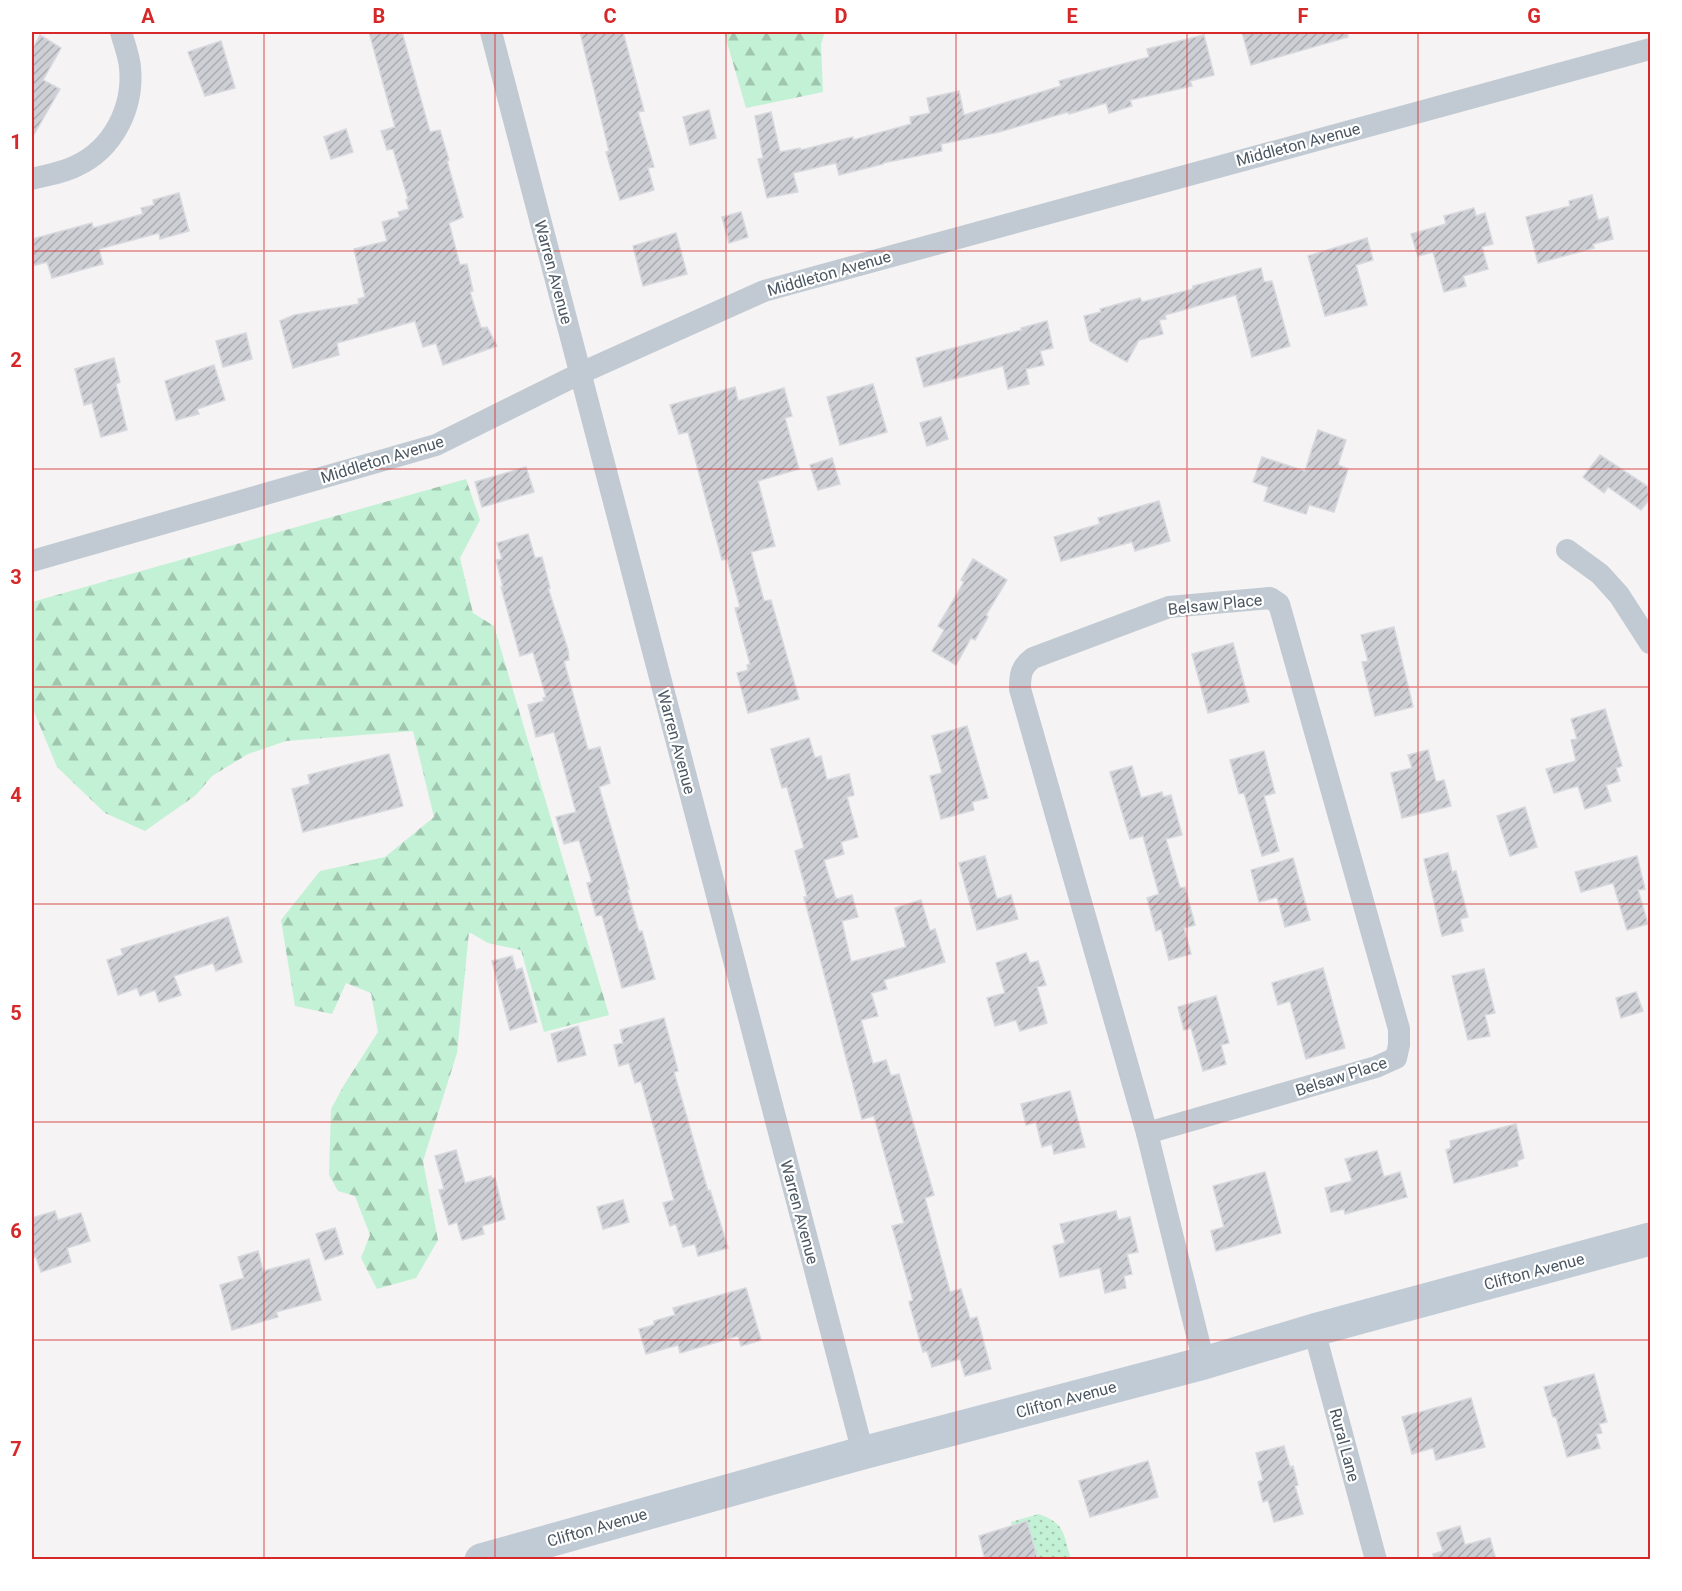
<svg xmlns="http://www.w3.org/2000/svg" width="1682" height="1591" viewBox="0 0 1682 1591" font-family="Roboto,sans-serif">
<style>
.grass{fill:url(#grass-dots)}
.forest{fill:url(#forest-firs)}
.building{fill:url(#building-hatch);stroke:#d7d9de;stroke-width:1.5}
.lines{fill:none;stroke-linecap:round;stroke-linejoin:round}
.minor{stroke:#c1cad2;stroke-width:22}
.secondary{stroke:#c1cbd6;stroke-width:33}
.grid{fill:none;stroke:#d62828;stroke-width:1.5;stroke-opacity:0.55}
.labels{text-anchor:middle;stroke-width:4.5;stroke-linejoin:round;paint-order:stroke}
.street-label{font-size:16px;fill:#4a5661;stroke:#fff}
.neatline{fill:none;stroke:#d62828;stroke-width:2}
.grid-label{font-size:20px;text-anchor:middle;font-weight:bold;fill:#d62828}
</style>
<defs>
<pattern id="grass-dots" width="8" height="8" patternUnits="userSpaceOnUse" patternTransform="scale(1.5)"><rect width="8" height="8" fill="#c3f1d5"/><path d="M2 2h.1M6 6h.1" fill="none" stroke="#a0c6b0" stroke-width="1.8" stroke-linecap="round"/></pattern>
<pattern id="forest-firs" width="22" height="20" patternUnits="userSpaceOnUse" patternTransform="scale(1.5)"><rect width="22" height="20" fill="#c3f1d5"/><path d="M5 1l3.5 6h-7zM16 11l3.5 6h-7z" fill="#a0c6b0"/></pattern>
<pattern id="building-hatch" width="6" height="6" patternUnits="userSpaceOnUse" patternTransform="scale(1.5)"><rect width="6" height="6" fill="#cdcfd5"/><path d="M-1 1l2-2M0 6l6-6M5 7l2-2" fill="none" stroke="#a8abb0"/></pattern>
</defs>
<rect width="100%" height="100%" fill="#f5f3f3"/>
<path class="grass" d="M1039,1514C1066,1524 1063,1534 1071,1559H1038L1027,1522L1012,1526L1011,1522Z"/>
<g class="forest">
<path d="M724,32H825L821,44L823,92L746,108Z"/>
<path d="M466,479L480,520L460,558L473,613L494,626L609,1015L544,1032L521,950L488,943L469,932L457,1053L423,1161L438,1240L416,1278L377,1289L361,1258L370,1235L355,1196L338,1191L329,1175L331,1109L344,1085L378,1032L371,993L346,983L332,1014L295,1006L281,920L320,871L385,857L434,817L413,731L286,741L248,754L212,776L196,795L145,831L105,813L57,767L32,707V602Z"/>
</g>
<g class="building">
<path d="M369,32H402L430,132L440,130L449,160L447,161L463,217L449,223L460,265L467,264L473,291L470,292L481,328L487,327L497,346L443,365L436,343L423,347L415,321L337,343L339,355L293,368L280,321L294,315L359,304L358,299L365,297L354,249L387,241L382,222L400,217L398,212L409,209L406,200L408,199L393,149L387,150L381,131L395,127Z"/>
<path d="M580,32H623L644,111L638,112L654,167L648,168L654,190L620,200L606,152L609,151Z"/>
<path d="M1242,32H1347L1348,37L1251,65Z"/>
<path d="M40,35L61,48L43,80L60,89L32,138V50Z"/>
<path d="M1204,35L1214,75L1190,81L1192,86L1130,100L1132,106L1109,113L1106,103L1069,114L1068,112L999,132L941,144L942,151L883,163V164L839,175L836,163L793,173L798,192L767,198L758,159L763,158L755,116L771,112L780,152L800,148L801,150L853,137V140L911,124L910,117L930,113L927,98L959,91L964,115L1061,86L1059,81L1149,57L1147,49Z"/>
<path d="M221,41L235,88L205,96L188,52Z"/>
<path d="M709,110L716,138L690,145L683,117Z"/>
<path d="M346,129L353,152L331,159L324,137Z"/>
<path d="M179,193L189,231L160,239L159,233L99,249L103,264L52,278L47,262L32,266V239L92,223L93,228L143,214L141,208L154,205L153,200Z"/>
<path d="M1592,195L1598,220L1608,217L1613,239L1593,244L1594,248L1538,263L1526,217L1570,206L1569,201Z"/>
<path d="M1474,208L1476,216L1485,213L1493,244L1482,247L1488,269L1463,276L1466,286L1444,292L1433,252L1418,256L1411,234L1446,224L1444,216Z"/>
<path d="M741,212L748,237L729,243L722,217Z"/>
<path d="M676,233L687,274L643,286L633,246Z"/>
<path d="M1367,238L1373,260L1356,265L1367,305L1325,316L1308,256Z"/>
<path d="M1261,268L1264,282L1272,281L1290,346L1252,357L1236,295L1165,315L1166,319L1159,320L1163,334L1139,340L1127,362L1090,341L1084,316L1101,312L1100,309L1140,298L1142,302L1193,289V286Z"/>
<path d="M1047,321L1053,348L1040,351L1044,365L1026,369L1029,384L1008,389L1003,366L924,387L916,358L1022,330L1021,328Z"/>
<path d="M246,333L252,359L223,367L216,341Z"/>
<path d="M114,358L120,382L116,384L127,430L101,437L92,403L84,405L75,369Z"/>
<path d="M214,365L225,400L197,409L199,414L176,420L165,381Z"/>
<path d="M873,384L887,432L840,445L827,397Z"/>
<path d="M735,387L738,401L784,388L792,416L785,418L799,469L758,481L775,546L751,552L764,601L771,600L799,699L748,713L737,673L748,670L747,665L750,664L735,608L740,607L727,559L722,560L688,432L679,434L670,405Z"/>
<path d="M941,417L948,439L927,446L920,423Z"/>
<path d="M1318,430L1346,440L1338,465L1348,469L1334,512L1309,505L1306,514L1264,501L1268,487L1253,482L1262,457L1305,471Z"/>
<path d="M1600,455L1650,488V499L1641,510L1608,487L1604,493L1583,477Z"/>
<path d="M832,458L840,484L818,490L810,465Z"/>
<path d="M526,467L534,492L482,507L475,482Z"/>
<path d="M1159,501L1170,541L1135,551L1132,542L1061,561L1054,537L1100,524L1098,518Z"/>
<path d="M528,534L535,558L542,557L550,588H548L568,650L569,660L564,661L588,750L600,747L610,783L599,787L629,889H627L639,932L642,931L655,979L622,988L602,915L596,916L587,883L592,882L579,840L564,844L556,817L576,812L554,732L536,737L528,705L544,701L543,698L546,697L533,652L520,656L501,587H503L496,560L502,559L497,543Z"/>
<path d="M973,559L1007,580L986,615L988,617L975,640L971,638L956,665L932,651L944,630L938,626L964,582L961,580Z"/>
<path d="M1394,627L1413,707L1375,716L1362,662L1368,661L1361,635Z"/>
<path d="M1233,643L1249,702L1208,713L1192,654Z"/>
<path d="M1605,709L1622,766L1616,768L1620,781L1606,785L1611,801L1585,809L1578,786L1554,793L1546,769L1576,761L1571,740L1577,739L1571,719Z"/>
<path d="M967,726L988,798L972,802L974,810L941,819L930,776L942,773L932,736Z"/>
<path d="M809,738L815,758L821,756L827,780L849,774L854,795L847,797L858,837L841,842L844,854L824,860L836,899L852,895L858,917L842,921L851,962L906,947L895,908L921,900L930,931L935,929L945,962L884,980L887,989L871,993L878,1016L861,1020L873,1064L886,1060L891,1076L899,1074L934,1195L925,1198L950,1292L961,1289L970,1319L977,1317L991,1369L965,1376L960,1359L932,1367L927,1351L923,1352L909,1302L913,1300L892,1226L904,1223L874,1116L862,1119L804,897H807L804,883L795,851L804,848L787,787L782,788L771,749Z"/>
<path d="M1428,750L1436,782L1444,780L1451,806L1402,818L1391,773L1412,768L1408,755Z"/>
<path d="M1264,751L1275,793L1264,796L1279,851L1262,856L1244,793L1239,794L1230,760Z"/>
<path d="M389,754L403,806L303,832L292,789L310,784L308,775Z"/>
<path d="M1132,766L1141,798L1162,792L1163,797L1171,795L1182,835L1166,839L1180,888L1185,887L1195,925L1184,928L1191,954L1169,960L1161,929L1156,931L1147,898L1159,894L1143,836L1130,839L1110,772Z"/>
<path d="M1525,807L1537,847L1510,856L1497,816Z"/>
<path d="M1448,853L1452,872L1456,871L1468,917L1460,919L1463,931L1442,936L1424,859Z"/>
<path d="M985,856L997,899L1011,895L1018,919L977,930L959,863Z"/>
<path d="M1637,856L1645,889L1638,890L1648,924L1627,930L1613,883L1581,892L1575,872Z"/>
<path d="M1293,858L1310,920L1285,927L1277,897L1259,902L1251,870Z"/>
<path d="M228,917L242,962L216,971L213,963L174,976L181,995L159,1002L155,990L140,996L137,988L118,995L107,960L123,955L121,949Z"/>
<path d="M1026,953L1030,963L1038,961L1046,985L1037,987L1047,1023L1020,1031L1016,1020L995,1026L987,998L1005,993L996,963Z"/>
<path d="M512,956L516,970L522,968L537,1022L510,1030L492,961Z"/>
<path d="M1323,968L1345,1048L1306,1059L1290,1001L1278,1005L1272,983Z"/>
<path d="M1484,969L1495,1013L1485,1015L1490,1036L1468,1040L1452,976Z"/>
<path d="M1636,992L1643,1011L1621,1018L1616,998Z"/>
<path d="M1216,996L1229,1043L1221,1045L1226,1064L1203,1071L1191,1028L1184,1030L1178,1007Z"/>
<path d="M664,1018L678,1071L674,1072L708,1191L710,1190L728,1248L698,1256L695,1244L683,1247L676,1224L670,1226L663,1203L674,1200L641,1081L635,1083L629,1063L619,1066L614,1045L623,1043L620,1030Z"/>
<path d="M578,1026L586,1055L558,1062L551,1034Z"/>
<path d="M1070,1091L1085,1147L1054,1154L1052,1144L1042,1147L1036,1122L1026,1125L1021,1104Z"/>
<path d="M1516,1124L1524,1158L1517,1161L1518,1166L1454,1183L1446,1150L1451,1148L1450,1141Z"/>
<path d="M456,1150L465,1183L491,1176L492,1178H495L505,1219L482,1226L484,1234L462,1240L457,1222L449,1225L439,1190L444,1189L435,1156Z"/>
<path d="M1377,1151L1384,1177L1400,1172L1407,1197L1345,1214L1344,1209L1331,1212L1325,1188L1352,1181L1345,1159Z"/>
<path d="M1265,1172L1281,1233L1216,1251L1211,1231L1224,1227L1213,1186Z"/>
<path d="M623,1200L629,1222L603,1229L597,1207Z"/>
<path d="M55,1211L58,1220L81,1213L90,1241L67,1248L71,1262L41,1272L36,1257L32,1258V1218Z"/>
<path d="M1116,1211L1118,1220L1130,1217L1138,1252L1127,1254L1132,1274L1124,1276L1126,1288L1105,1293L1100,1268L1060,1277L1053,1246L1065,1243L1060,1224Z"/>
<path d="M335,1228L343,1254L325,1260L316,1234Z"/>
<path d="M258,1251L263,1271L309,1259L321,1300L276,1312L278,1317L232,1330L220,1285L244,1278L238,1257Z"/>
<path d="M746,1288L761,1340L741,1346L738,1336L680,1353L678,1345L646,1354L639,1329L654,1325V1321L675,1315L673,1308Z"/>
<path d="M1594,1374L1607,1422L1599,1424L1602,1433L1596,1434L1600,1448L1567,1457L1556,1417H1553L1544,1387Z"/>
<path d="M1471,1398L1485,1447L1436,1460L1433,1448L1412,1454L1402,1417Z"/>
<path d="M1284,1446L1290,1467L1293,1466L1298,1485L1295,1486L1303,1514L1274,1522L1268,1500L1263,1502L1258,1482L1263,1480L1256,1453Z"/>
<path d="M1148,1461L1158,1497L1090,1517L1079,1481Z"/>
<path d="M1027,1521L1038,1560H985L979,1536Z"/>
<path d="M1460,1526L1465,1545L1490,1538L1496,1560H1434L1433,1554L1443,1551L1437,1533Z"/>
</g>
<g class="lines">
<g class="minor">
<path d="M491,32L863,1453"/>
<path d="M32,179C46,175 63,173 76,166C113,149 134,108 130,67C129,56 124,43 121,32"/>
<path d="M1567,550L1600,574L1619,595L1650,643"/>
<path d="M32,561L436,445L581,373L764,291L1650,49"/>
<path d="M1270,598L1279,604L1399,1029V1045L1396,1058L1376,1067L1147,1133L1020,689C1020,674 1021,667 1033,658L1169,607Z"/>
<path d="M1147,1133L1204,1363"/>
<path d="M1314,1330L1376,1560"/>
</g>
<path class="secondary" d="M481,1560L855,1455L1204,1363L1314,1330L1650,1239"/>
</g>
<path class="grid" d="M264,32V1560M495,32V1560M726,32V1560M956,32V1560M1187,32V1560M1418,32V1560M32,251H1650M32,469H1650M32,687H1650M32,904H1650M32,1122H1650M32,1340H1650"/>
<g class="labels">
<g class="street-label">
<text transform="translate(1298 144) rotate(-15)" y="6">Middleton Avenue</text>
<text transform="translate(554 272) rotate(75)" y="6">Warren Avenue</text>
<text transform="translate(829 273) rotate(-16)" y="6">Middleton Avenue</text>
<text transform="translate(382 459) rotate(-17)" y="6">Middleton Avenue</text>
<text transform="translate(1215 604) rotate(-6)" y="6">Belsaw Place</text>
<text transform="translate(677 742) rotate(75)" y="6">Warren Avenue</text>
<text transform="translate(1341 1076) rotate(-18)" y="6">Belsaw Place</text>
<text transform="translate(800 1212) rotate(75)" y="6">Warren Avenue</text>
<text transform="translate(1534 1271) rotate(-15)" y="6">Clifton Avenue</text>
<text transform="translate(1066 1399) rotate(-15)" y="6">Clifton Avenue</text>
<text transform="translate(1345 1445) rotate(75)" y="6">Rural Lane</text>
<text transform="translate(597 1527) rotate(-16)" y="6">Clifton Avenue</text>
</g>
</g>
<rect width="1682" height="1591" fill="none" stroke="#ffffff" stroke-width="66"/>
<rect x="33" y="33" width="1616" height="1525" class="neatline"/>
<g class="grid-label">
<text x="148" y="23">A</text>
<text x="379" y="23">B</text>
<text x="610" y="23">C</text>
<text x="841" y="23">D</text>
<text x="1072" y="23">E</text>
<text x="1303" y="23">F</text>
<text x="1534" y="23">G</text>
<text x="16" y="149">1</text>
<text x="16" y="367">2</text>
<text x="16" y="584">3</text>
<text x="16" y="802">4</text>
<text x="16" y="1020">5</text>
<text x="16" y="1238">6</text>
<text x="16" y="1456">7</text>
</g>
</svg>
